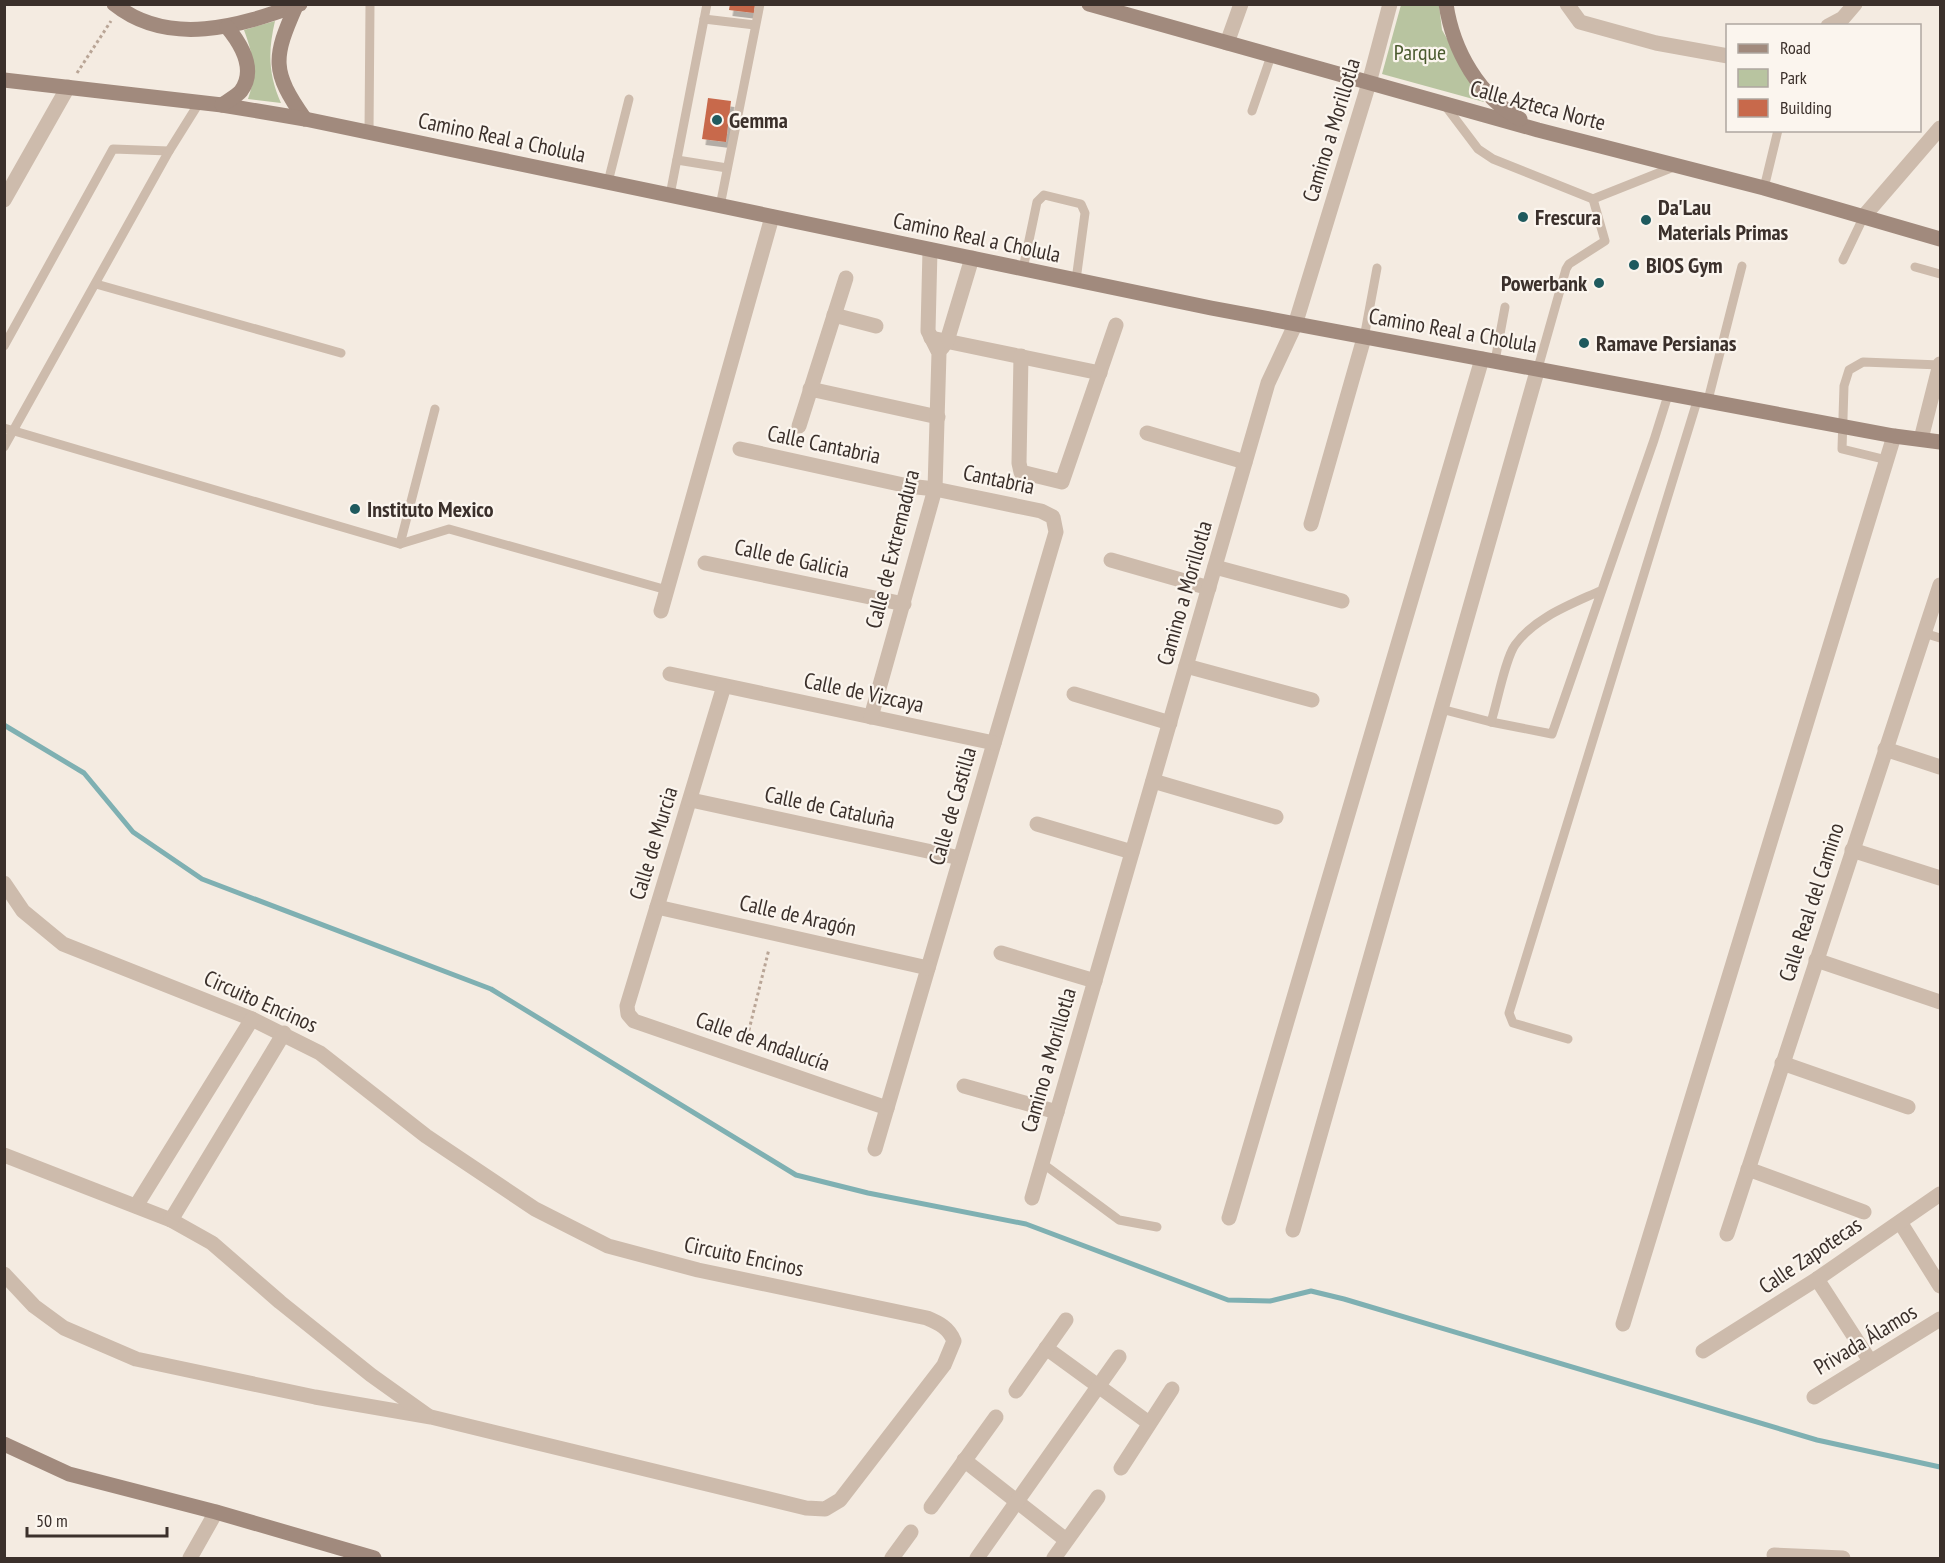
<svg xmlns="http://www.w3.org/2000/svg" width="1945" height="1563" viewBox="0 0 1945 1563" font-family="'PT Sans Narrow',sans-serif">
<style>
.green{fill:#b8c4a0}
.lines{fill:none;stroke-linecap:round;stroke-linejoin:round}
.stream{stroke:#7fb0b2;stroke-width:5}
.building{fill:#c8694b;filter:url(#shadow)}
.path{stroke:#b9a596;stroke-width:3;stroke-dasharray:3 3;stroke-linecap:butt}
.lane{stroke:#cdbbac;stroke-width:9}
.street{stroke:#cdbbac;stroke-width:15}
.secondary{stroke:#a18a7d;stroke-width:15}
.poi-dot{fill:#1f5a5e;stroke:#fbf5ee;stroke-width:2}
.labels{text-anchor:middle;stroke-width:4.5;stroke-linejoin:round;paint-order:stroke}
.park-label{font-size:22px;fill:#4a5a2e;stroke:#fbf5ee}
.street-label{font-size:22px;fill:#3b302b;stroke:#fbf5ee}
.poi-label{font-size:22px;font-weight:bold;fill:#3b302b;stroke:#fbf5ee;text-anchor:start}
</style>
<defs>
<filter id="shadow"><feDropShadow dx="3.5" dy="6" stdDeviation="0" flood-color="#0004"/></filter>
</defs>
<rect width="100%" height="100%" fill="#f4ebe1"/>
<g class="green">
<path d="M1401,5H1439L1442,30L1484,102L1382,74Z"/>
<path d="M275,21C268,51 268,74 281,103L248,99C257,74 253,54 244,30Z"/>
</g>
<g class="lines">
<path class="stream" d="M4,725L84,773L133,832L202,879L491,989L796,1175L868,1193L1026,1224L1228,1300L1270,1301L1311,1291L1344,1299L1817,1440L1940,1467"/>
</g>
<g class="building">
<path d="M730,4H755L754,13L729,10Z"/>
<path d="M708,98L731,101L726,142L702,139Z"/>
</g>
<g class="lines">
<g class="path">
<path d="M77,73L111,21"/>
<path d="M746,1042L769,949"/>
</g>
<g class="lane">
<path d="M704,19L755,25"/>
<path d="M1444,104L1478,149L1493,159L1593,199L1676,166"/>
<path d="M1252,111L1271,56"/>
<path d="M369,133L370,4"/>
<path d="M677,160L727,168"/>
<path d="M608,182L629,99"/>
<path d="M1764,188L1778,130"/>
<path d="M670,195L707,4"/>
<path d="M720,206L760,4"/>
<path d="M1843,260L1864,216"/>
<path d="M1915,267L1940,274"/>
<path d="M1023,269L1037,202L1044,195L1081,204L1085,213L1076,280"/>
<path d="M96,284L341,353"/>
<path d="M1364,338L1377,268"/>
<path d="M4,346L113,149L169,151"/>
<path d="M1495,361L1505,307"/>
<path d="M1538,368L1566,269L1569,264L1605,241L1593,199"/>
<path d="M1708,400L1742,266"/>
<path d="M4,428L400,544L449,529L667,590"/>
<path d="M4,447L169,151L199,103"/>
<path d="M1887,460L1842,449L1844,386L1849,370L1863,362L1940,365"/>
<path d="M400,544L435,409"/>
<path d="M1602,590C1572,604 1535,617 1515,645C1505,659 1497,704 1491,722L1552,734L1654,440L1669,392"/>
<path d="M1924,633L1940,638"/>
<path d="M1441,709L1491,722"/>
<path d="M1568,1039L1513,1023L1509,1013L1698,398"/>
<path d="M1042,1163L1119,1220L1157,1227"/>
</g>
<g class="street">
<path d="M1567,4L1580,22L1656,43L1728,56"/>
<path d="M1828,26L1843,18L1855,4"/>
<path d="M1227,43L1241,4"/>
<path d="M4,200L68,87"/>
<path d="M1864,216L1940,128"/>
<path d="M834,315L876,326"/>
<path d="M931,338L1100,373"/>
<path d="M942,348L947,341L972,258"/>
<path d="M1021,356L1019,463L1021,472L1062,482L1116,325"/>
<path d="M810,389L938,417"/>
<path d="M799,426L846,278"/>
<path d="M1147,433L1245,462"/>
<path d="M1921,439L1940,364"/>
<path d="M740,449L908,486L935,489L1041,511L1053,517L1056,532L875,1149"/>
<path d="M1311,524L1364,338"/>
<path d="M1111,560L1209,588"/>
<path d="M705,563L904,604"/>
<path d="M1215,567L1342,601"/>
<path d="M661,611L772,217"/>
<path d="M1186,666L1312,700"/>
<path d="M670,674L994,743"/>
<path d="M724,686L627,1006L628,1014L634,1021L887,1108"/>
<path d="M1074,694L1170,723"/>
<path d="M871,717L935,489L939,353L928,331L930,250"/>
<path d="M1885,749L1940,767"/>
<path d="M1153,781L1276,817"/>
<path d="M691,800L960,858"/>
<path d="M1037,824L1132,852"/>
<path d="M1852,850L1940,878"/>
<path d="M4,883L23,911L63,944L252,1019L320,1053L426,1136L535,1209L608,1246L698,1270L927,1318C939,1323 949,1328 954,1341L944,1365L840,1500L825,1509L806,1508L431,1417L315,1397L136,1359L64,1328L34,1306L4,1274"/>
<path d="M657,907L928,968"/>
<path d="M1001,953L1095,981"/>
<path d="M1816,960L1940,1002"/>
<path d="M1782,1063L1908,1107"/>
<path d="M964,1086L1057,1112"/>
<path d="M4,1155L171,1220L212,1243L280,1302L371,1375L427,1415"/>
<path d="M1748,1169L1864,1212"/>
<path d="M1032,1198L1268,383L1295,325L1369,83L1390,4"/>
<path d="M136,1206L252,1019"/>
<path d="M1229,1218L1482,359"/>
<path d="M171,1220L284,1033"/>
<path d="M1900,1222L1940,1286"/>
<path d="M1293,1230L1538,368"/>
<path d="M1727,1234L1940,585"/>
<path d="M1817,1279L1870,1361"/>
<path d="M1623,1324L1894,436"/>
<path d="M1046,1348L1149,1423"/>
<path d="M1703,1351L1817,1279L1940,1194"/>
<path d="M1016,1391L1066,1320"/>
<path d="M1814,1397L1940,1319"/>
<path d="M964,1460L1066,1540"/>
<path d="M1121,1468L1172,1389"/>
<path d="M931,1507L996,1417"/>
<path d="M1774,1555L1843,1558"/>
<path d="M190,1558L216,1512"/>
<path d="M892,1558L911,1532"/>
<path d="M977,1558L1119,1357"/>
<path d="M1054,1558L1098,1497"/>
</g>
<g class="secondary">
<path d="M114,4C169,48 240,26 300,4"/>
<path d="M1089,4L1538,130L1764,188L1940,239"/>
<path d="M1446,4C1453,51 1479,96 1520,119"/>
<path d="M296,6C273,58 271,71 305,119"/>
<path d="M4,80L222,105L305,119L1211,308L1894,436L1940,442"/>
<path d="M222,105C227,101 237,96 241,91C257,69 241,44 227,27"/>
<path d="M4,1444L69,1474L216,1512L374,1558"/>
</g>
</g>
<g class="poi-dot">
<circle cx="717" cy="120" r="6"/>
<circle cx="1523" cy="217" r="6"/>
<circle cx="1646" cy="220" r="6"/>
<circle cx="1634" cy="265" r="6"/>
<circle cx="1599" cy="283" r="6"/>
<circle cx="1584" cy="343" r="6"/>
<circle cx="355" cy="509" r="6"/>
</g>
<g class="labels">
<g class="park-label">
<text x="1420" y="60">Parque</text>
</g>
<g class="street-label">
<text transform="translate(1538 105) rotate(15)" y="8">Calle Azteca Norte</text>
<text transform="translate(1331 130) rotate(-73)" y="8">Camino a Morillotla</text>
<text transform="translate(502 137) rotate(12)" y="8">Camino Real a Cholula</text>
<text transform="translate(977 237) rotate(12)" y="8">Camino Real a Cholula</text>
<text transform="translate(1453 330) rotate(10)" y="8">Camino Real a Cholula</text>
<text transform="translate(824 444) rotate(12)" y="8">Calle Cantabria</text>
<text transform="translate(999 479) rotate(12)" y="8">Cantabria</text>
<text transform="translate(892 549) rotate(-76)" y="8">Calle de Extremadura</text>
<text transform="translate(792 558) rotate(12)" y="8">Calle de Galicia</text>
<text transform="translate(1184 593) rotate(-74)" y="8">Camino a Morillotla</text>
<text transform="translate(864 692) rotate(12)" y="8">Calle de Vizcaya</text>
<text transform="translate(952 806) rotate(-74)" y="8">Calle de Castilla</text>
<text transform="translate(830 807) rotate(12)" y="8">Calle de Cataluña</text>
<text transform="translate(653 843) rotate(-73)" y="8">Calle de Murcia</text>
<text transform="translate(1811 902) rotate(-72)" y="8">Calle Real del Camino</text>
<text transform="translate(798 915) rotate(13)" y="8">Calle de Aragón</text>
<text transform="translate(261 1001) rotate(24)" y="8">Circuito Encinos</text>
<text transform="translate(763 1041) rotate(19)" y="8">Calle de Andalucía</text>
<text transform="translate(1048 1060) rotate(-74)" y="8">Camino a Morillotla</text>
<text transform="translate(1810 1255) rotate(-34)" y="8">Calle Zapotecas</text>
<text transform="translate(744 1256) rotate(12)" y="8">Circuito Encinos</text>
<text transform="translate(1865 1339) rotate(-31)" y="8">Privada Álamos</text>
</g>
<g class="poi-label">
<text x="729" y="128">Gemma</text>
<text x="1658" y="215">Da'Lau<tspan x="1658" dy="25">Materials Primas</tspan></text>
<text x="1535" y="225">Frescura</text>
<text x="1646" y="273">BIOS Gym</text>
<text x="1587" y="291" text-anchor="end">Powerbank</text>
<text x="1596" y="351">Ramave Persianas</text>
<text x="367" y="517">Instituto Mexico</text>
</g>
</g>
<rect width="1945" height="1563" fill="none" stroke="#3b302b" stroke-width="12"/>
<rect x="1726" y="24" width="195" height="108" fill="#fbf5ee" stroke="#aea6a0" stroke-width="1.5"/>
<rect x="1738" y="44" width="30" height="9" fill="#a18a7d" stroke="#aea6a0" stroke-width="1.5"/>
<text x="1780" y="54" font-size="18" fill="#3b302b">Road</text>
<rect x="1738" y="69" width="30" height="18" fill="#b8c4a0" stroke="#aea6a0" stroke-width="1.5"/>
<text x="1780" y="84" font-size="18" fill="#3b302b">Park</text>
<rect x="1738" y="99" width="30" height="18" fill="#c8694b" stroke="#aea6a0" stroke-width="1.5"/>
<text x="1780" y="114" font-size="18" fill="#3b302b">Building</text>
<path d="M27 1527v9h140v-9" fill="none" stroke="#3b302b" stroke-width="3"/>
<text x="36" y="1527" font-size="18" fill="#3b302b" stroke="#fbf5ee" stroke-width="4.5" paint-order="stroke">50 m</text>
</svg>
